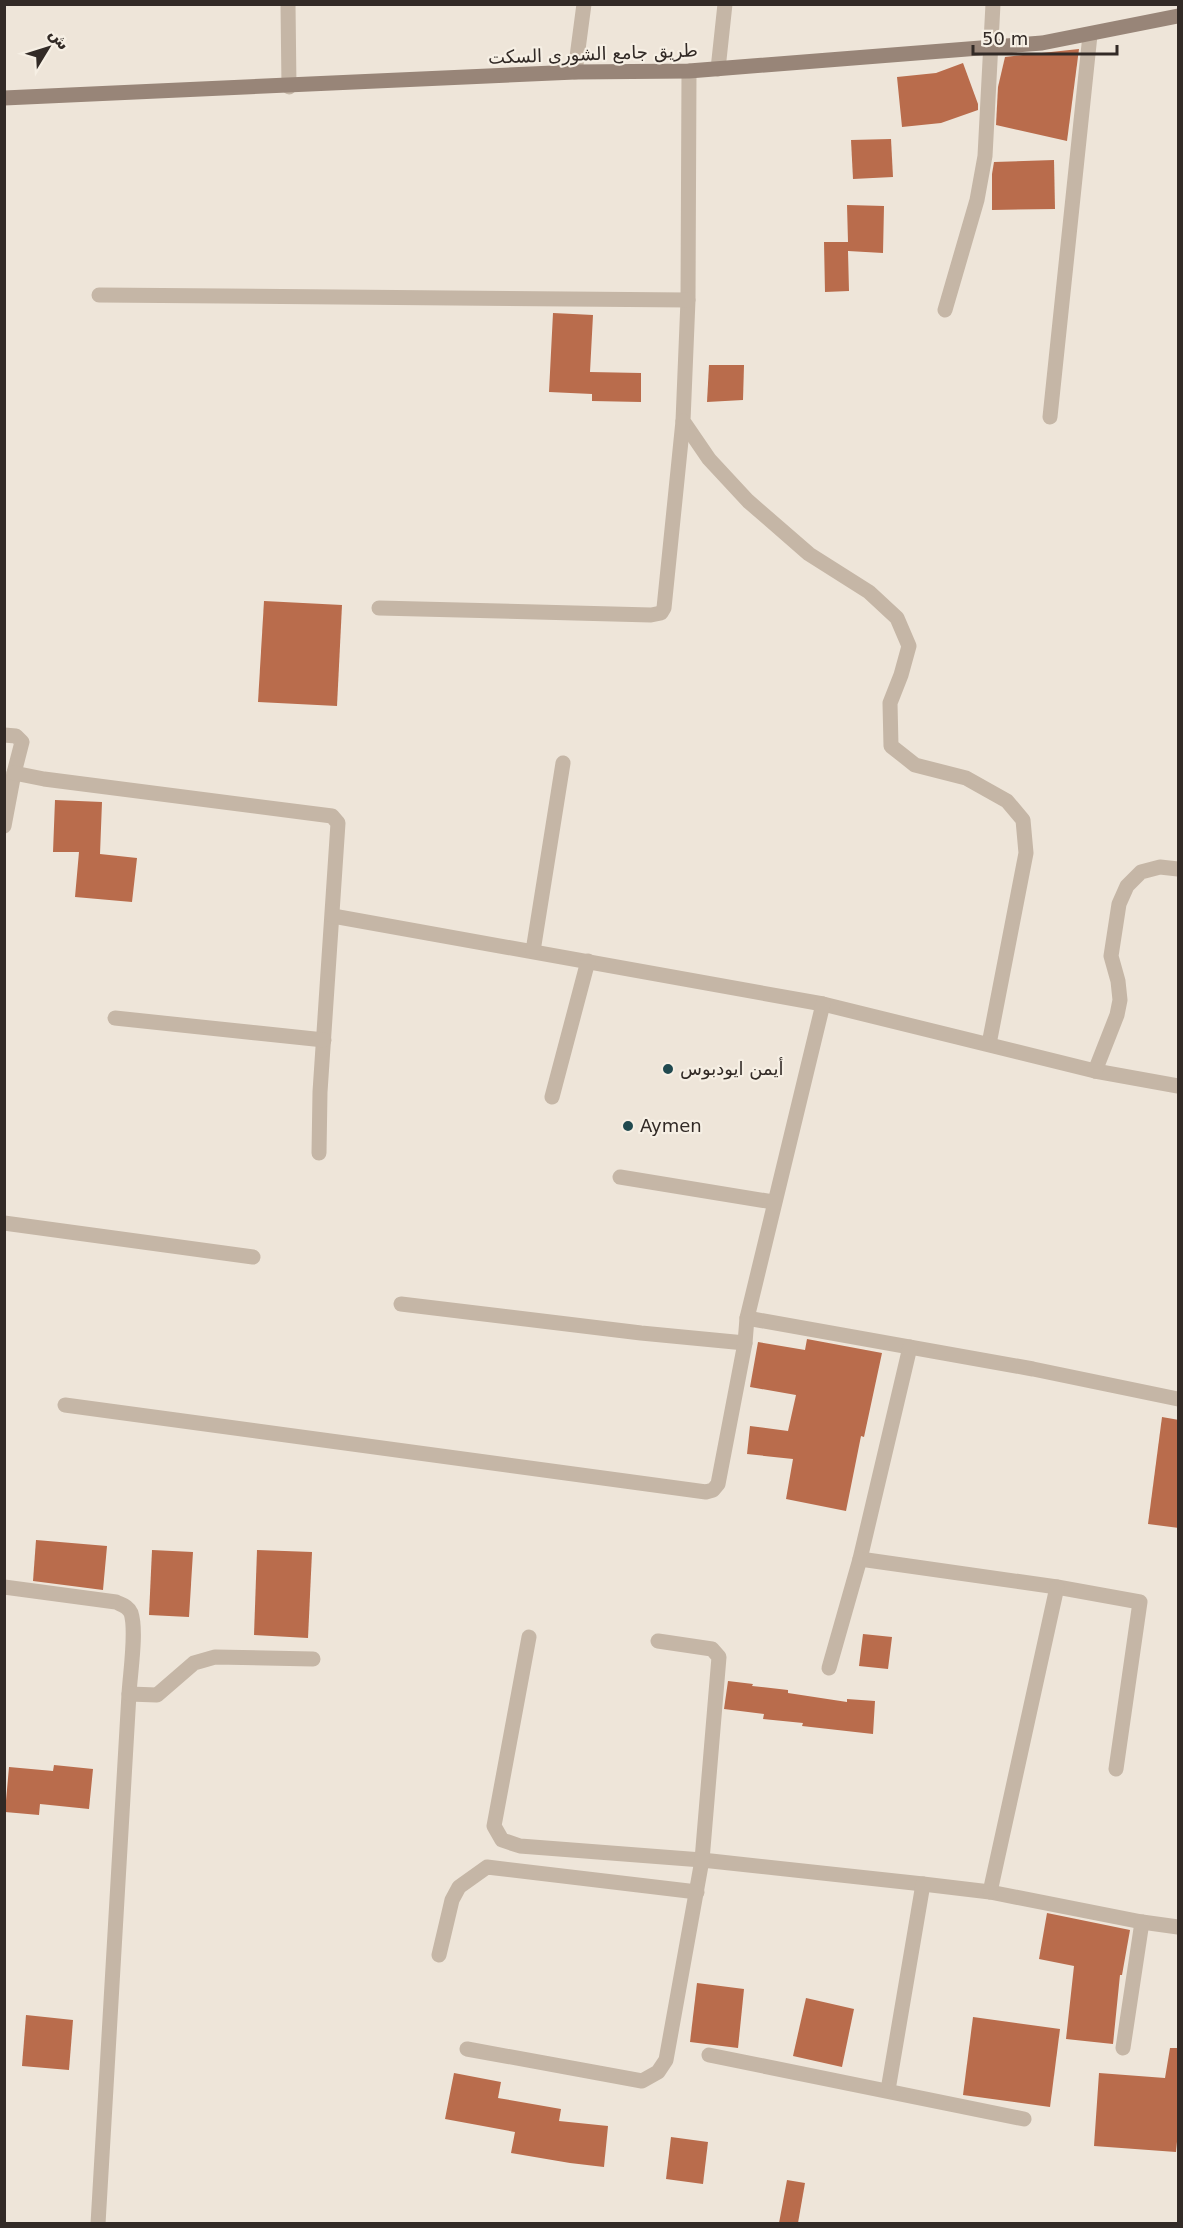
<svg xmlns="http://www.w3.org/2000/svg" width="1183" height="2228" viewBox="0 0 1183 2228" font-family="'DejaVu Sans','Noto Naskh Arabic',sans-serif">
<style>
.building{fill:#b96c4c}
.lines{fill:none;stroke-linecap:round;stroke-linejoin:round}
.street{stroke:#c5b6a6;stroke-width:15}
.secondary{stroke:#988578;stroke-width:15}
.poi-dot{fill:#20494f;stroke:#f6efe4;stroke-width:2}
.labels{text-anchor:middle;stroke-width:4.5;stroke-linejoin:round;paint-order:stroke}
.street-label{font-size:18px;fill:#322a26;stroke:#f6efe4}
.poi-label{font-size:18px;fill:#322a26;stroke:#f6efe4;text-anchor:start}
</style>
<rect width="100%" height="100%" fill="#eee5d9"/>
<g class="building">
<path d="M1079,49L1067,141L996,125L998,87L1005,57Z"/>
<path d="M963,63L978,104V110L941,123L902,127L897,77L936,73Z"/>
<path d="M891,139L893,177L853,179L851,140Z"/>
<path d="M1054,160L1055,209L992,210V174L994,162Z"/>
<path d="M847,205L884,206L883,253L848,251L849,291L825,292L824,242H848Z"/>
<path d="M553,313L593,315L590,372L641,373V402L592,401V394L549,392Z"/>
<path d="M709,365H744L743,400L707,402Z"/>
<path d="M264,601L342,605L337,706L258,702Z"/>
<path d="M55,800L102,802L100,854L137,858L132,902L75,897L79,852H53Z"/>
<path d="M807,1339L882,1353L864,1437L861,1436L846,1511L786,1499L793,1459L747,1454L750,1426L788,1431L796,1395L750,1387L758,1342L805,1350Z"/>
<path d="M1162,1417L1179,1420V1528L1148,1524Z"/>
<path d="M36,1540L107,1546L103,1590L33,1581Z"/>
<path d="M152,1550L193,1552L189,1617L149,1615Z"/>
<path d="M257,1550L312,1552L308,1638L254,1635Z"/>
<path d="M863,1634L892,1637L888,1669L859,1666Z"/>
<path d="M728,1681L753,1684L752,1686L788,1690V1693L847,1702V1699L875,1701L873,1734L802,1726L803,1723L763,1719L764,1714L724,1709Z"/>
<path d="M54,1765L93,1769L89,1809L40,1804L39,1815L5,1812L9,1767L53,1771Z"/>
<path d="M1047,1913L1130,1930L1122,1975H1120L1113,2044L1066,2039L1074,1966L1039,1959Z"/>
<path d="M697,1983L744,1989L738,2048L690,2042Z"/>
<path d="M806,1998L854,2009L842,2067L793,2056Z"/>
<path d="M26,2015L73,2020L69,2070L22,2066Z"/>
<path d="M973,2017L1060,2029L1050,2107L963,2095Z"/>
<path d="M1170,2048H1179V2121L1176,2152L1094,2146L1099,2073L1165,2078Z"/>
<path d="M454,2073L501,2082L498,2098L561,2109L559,2121L608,2126L604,2167L570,2163L511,2153L515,2132L445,2119Z"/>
<path d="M671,2137L708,2142L703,2184L666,2179Z"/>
<path d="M787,2180L805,2183L798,2223H779Z"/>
</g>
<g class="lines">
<g class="street">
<path d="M288,4L289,87"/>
<path d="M718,69L725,4"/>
<path d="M689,71L688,300L683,421L709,459L748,501L809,554L869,592L897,618L909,646L901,675L890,703L891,746L915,765L966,778L1007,801L1023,820L1026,853L989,1044"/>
<path d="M575,72L584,4"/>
<path d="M99,295L688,300"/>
<path d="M945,310L977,200L985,156L993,4"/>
<path d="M1050,417L1090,35"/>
<path d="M379,608L651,615L661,613L664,608L683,421"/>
<path d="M4,735L16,736L22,742L14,773L4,826"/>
<path d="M14,773L44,779L332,816L338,823L320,1092L319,1153"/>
<path d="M333,916L823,1004L1095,1071L1178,1086"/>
<path d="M533,951L563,763"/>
<path d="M115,1018L324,1040"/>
<path d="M1095,1071L1117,1015L1120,1000L1118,981L1111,956L1119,904L1127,886L1141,872L1160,867L1178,869"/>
<path d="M552,1097L588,961"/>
<path d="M620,1177L773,1202"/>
<path d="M4,1223L253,1257"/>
<path d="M401,1304L641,1333L745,1343"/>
<path d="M747,1318L1033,1369L1178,1399"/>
<path d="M910,1347L860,1559L1057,1587L1140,1602L1116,1769"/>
<path d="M65,1405L706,1492L713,1490L718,1484L745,1343L747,1318L823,1004"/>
<path d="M4,1587L116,1602C122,1605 128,1606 131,1613C137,1631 130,1674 129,1694L98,2224"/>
<path d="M529,1637L494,1826L502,1840L520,1846L702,1860L923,1884L990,1892L1142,1922L1178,1927"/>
<path d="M829,1668L860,1559"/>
<path d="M129,1694L157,1695L194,1663L215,1657L313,1659"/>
<path d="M990,1892L1057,1587"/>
<path d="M439,1955L452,1900L459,1887L487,1867L697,1892"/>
<path d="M1123,2048L1142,1922"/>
<path d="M467,2049L642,2081L658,2072L666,2060L702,1860L719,1657L712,1649L658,1641"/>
<path d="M709,2055L1024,2119"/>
<path d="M888,2090L923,1884"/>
</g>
<path class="secondary" d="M4,98L575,72L689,71L1042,43L1178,16"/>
</g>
<g class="poi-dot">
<circle cx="668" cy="1069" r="6"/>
<circle cx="628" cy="1126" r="6"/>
</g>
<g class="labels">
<g class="street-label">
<text transform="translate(593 54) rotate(-2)" y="6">طريق جامع الشورى السكت</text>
</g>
<g class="poi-label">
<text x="680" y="1075">أيمن ايودبوس</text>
<text x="640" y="1132">Aymen</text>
</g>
</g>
<rect width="1183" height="2228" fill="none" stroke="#322a26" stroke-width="12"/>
<g transform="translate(48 48) rotate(52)" stroke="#f6efe4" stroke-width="4.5" paint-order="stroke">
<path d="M0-4.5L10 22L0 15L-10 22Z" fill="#322a26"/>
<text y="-9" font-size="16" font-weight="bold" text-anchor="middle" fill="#322a26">ش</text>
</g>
<path d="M973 45v9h144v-9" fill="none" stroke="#322a26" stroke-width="3"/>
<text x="982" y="45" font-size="18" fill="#322a26" stroke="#f6efe4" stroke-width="4.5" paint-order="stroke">50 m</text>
</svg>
